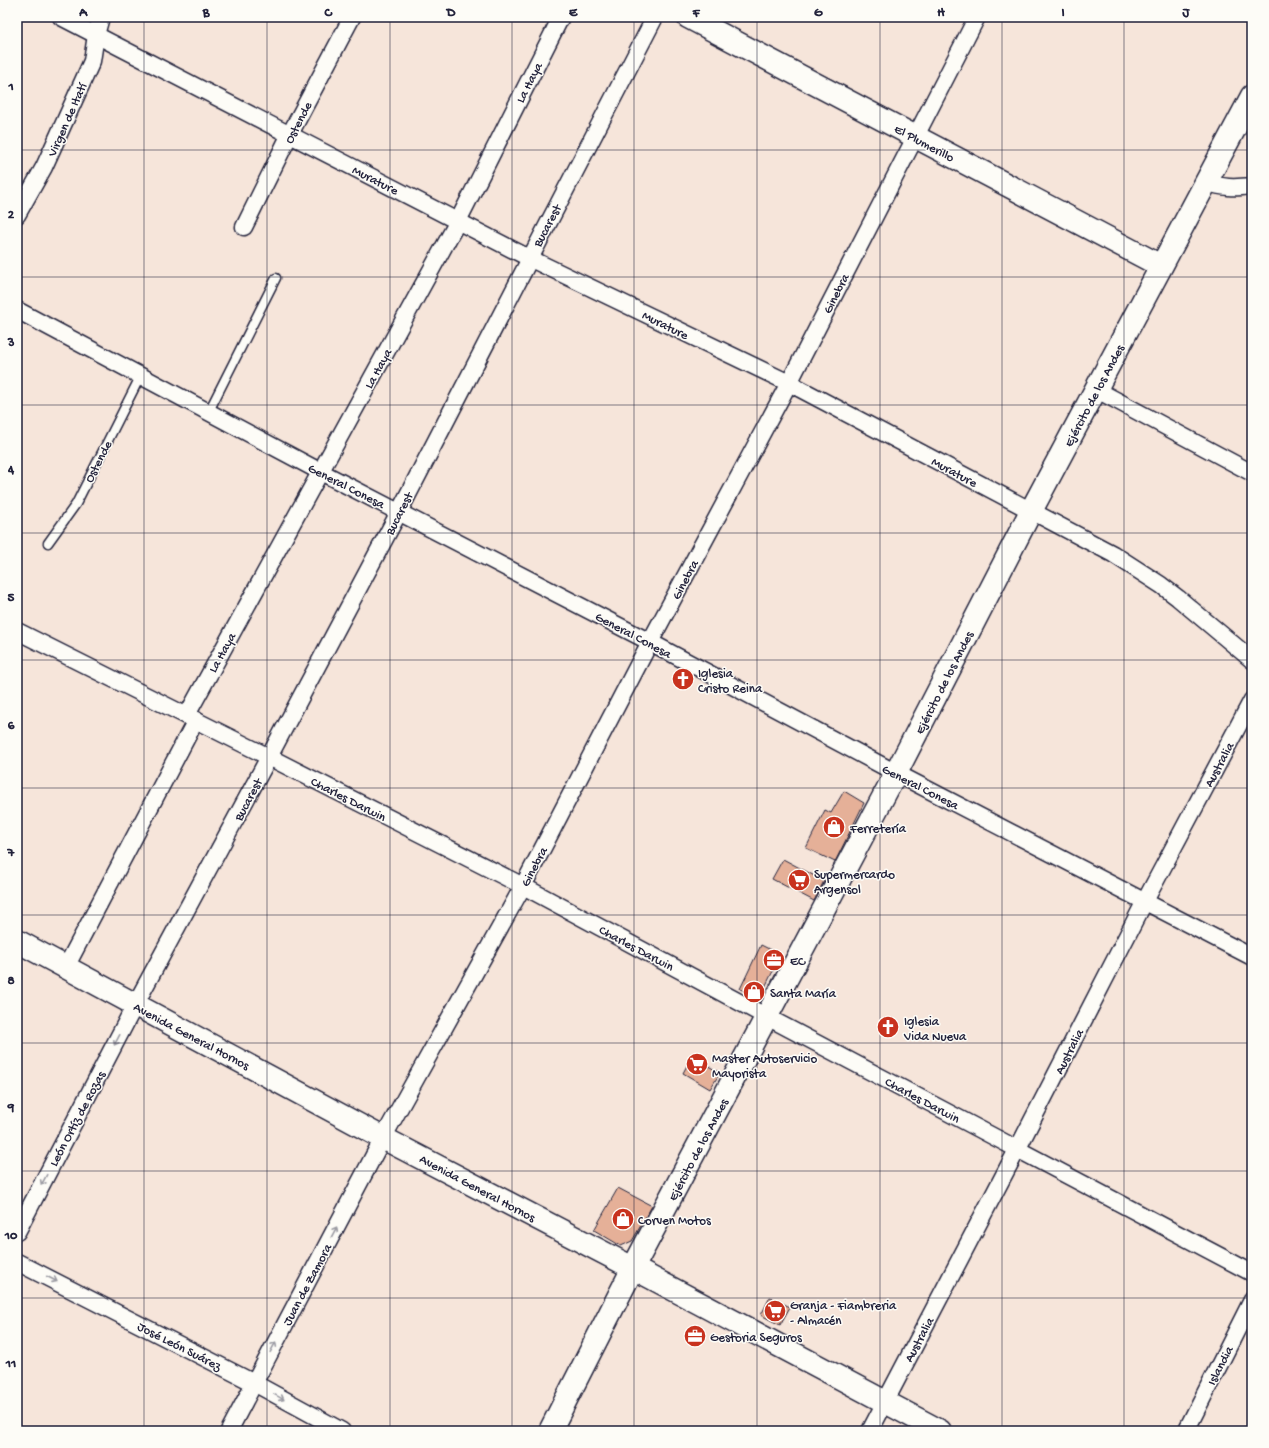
<svg xmlns="http://www.w3.org/2000/svg" width="1269" height="1448" viewBox="0 0 1269 1448" font-family="'Gochi Hand',sans-serif">
<style>
.building{fill:#e5b098;stroke:#22223b}
.lines{fill:none;stroke-linecap:round;stroke-linejoin:round}
.lane-casing{stroke:#22223b;stroke-width:11}
.street-casing{stroke:#22223b;stroke-width:19}
.secondary-casing{stroke:#22223b;stroke-width:25}
.path{stroke:#22223b;stroke-width:2.5;stroke-dasharray:1 3;stroke-linecap:butt}
.lane{stroke:#fdfcf7;stroke-width:8}
.street{stroke:#fdfcf7;stroke-width:16}
.secondary{stroke:#fdfcf7;stroke-width:22}
.oneway{stroke:#9a9aa2}
.grid{fill:none;stroke:#22223b;stroke-width:1;stroke-opacity:0.55}
.labels{text-anchor:middle;stroke-width:3;stroke-linejoin:round;paint-order:stroke}
.street-label{font-size:13px;fill:#22223b;stroke:#fdfcf7}
.poi-label{font-size:13px;fill:#22223b;stroke:#fdfcf7;text-anchor:start}
.neatline{fill:none;stroke:#22223b;stroke-width:1.5}
.grid-label{font-size:13px;text-anchor:middle;font-weight:bold;fill:#22223b}
</style>
<rect width="100%" height="100%" fill="#f6e5da"/>
<filter id="ink" filterUnits="userSpaceOnUse"><feTurbulence type="fractalNoise" baseFrequency=".025" numOctaves="2"/><feDisplacementMap in="SourceGraphic" scale="8" xChannelSelector="R" yChannelSelector="G"/><feConvolveMatrix kernelMatrix="1 2 1 2 8 2 1 2 1" color-interpolation-filters="sRGB"/></filter>
<g filter="url(#ink)">
<g class="building">
<path d="M844,791L864,803L835,862L806,848L825,810L831,813Z"/>
<path d="M783,859L824,881L814,901L772,879Z"/>
<path d="M761,945L781,955L762,993L755,996L740,989Z"/>
<path d="M692,1056L720,1073L710,1089L683,1073Z"/>
<path d="M618,1188L652,1206L632,1241L621,1246L594,1230Z"/>
<path d="M770,1297L790,1307L780,1325L761,1315Z"/>
</g>
<g class="lines">
<g class="lane-casing">
<g id="lane">
<path d="M209,411L276,278"/>
<path d="M48,543L76,504L141,375"/>
</g>
</g>
<g class="street-casing">
<g id="street">
<path d="M61,17L529,258L789,383L1113,554L1161,585L1178,598L1252,660"/>
<path d="M1205,182C1224,188 1233,188 1252,186"/>
<path d="M17,215L44,167L92,61L96,35L101,17"/>
<path d="M244,227L290,134L352,17"/>
<path d="M17,310L321,472L650,642L896,773L1252,957"/>
<path d="M1097,390L1252,473"/>
<path d="M17,631L269,757L523,886L767,1017L1252,1273"/>
<path d="M187,715L458,221L561,17"/>
<path d="M66,967L196,720"/>
<path d="M17,1232L135,1005L269,757L399,512L655,17"/>
<path d="M17,1262L254,1383L342,1431"/>
<path d="M229,1431L383,1138L523,886L650,642L789,383L977,17"/>
<path d="M870,1431L1018,1148L1145,901L1252,700"/>
<path d="M1186,1431L1252,1300"/>
</g>
</g>
<g class="secondary-casing">
<g id="secondary">
<path d="M688,17L1161,266"/>
<path d="M17,941L383,1138L633,1268L940,1431"/>
<path d="M550,1431L633,1268L896,773L1031,511L1252,96"/>
</g>
</g>
<path class="path" d="M1248,292L1252,294"/>
<use href="#lane" class="lane"/>
<use href="#street" class="street"/>
<use href="#secondary" class="secondary"/>
</g>
<defs><path id="oneway-shaft" d="M-6 0H5M1.5-3L5.5 0L1.5 3" fill="none" stroke-width="1.6" stroke-linecap="round" stroke-linejoin="round"/></defs>
<g class="oneway">
<use href="#oneway-shaft" transform="translate(117 1040) rotate(118)"/>
<use href="#oneway-shaft" transform="translate(44 1180) rotate(118)"/>
<use href="#oneway-shaft" transform="translate(334 1232) rotate(-62)"/>
<use href="#oneway-shaft" transform="translate(52 1279) rotate(27)"/>
<use href="#oneway-shaft" transform="translate(273 1347) rotate(-62)"/>
<use href="#oneway-shaft" transform="translate(279 1397) rotate(29)"/>
</g>
</g>
<path class="grid" d="M144,17V1431M267,17V1431M390,17V1431M512,17V1431M634,17V1431M757,17V1431M880,17V1431M1002,17V1431M1124,17V1431M17,150H1252M17,277H1252M17,405H1252M17,533H1252M17,660H1252M17,788H1252M17,915H1252M17,1043H1252M17,1171H1252M17,1298H1252"/>
<defs>
<g id="church-disc" transform="scale(1.15)"><circle r="9.5" fill="#c8321e" stroke="#fdfcf7"/><path d="M-1.2-6h2.4v3.5h3.3v2.4h-3.3V6h-2.4V-.1h-3.3v-2.4h3.3Z" fill="#fff"/></g>
<g id="shop-disc" transform="scale(1.15)"><circle r="9.5" fill="#c8321e" stroke="#fdfcf7"/><path d="M-5-2.5h2.3a2.7 3.5 0 0 1 5.4 0H5L5.5 6h-11ZM-1.5-2.5h3a1.5 2.3 0 0 0-3 0Z" fill="#fff"/></g>
<g id="supermarket-disc" transform="scale(1.15)"><circle r="9.5" fill="#c8321e" stroke="#fdfcf7"/><path d="M-6-5.5h2.5l.6 2H6L4.5 2H-2.5L-4.4-4H-6ZM-1.5 3.2a1.3 1.3 0 1 0 .1 0ZM3 3.2a1.3 1.3 0 1 0 .1 0Z" fill="#fff"/></g>
<g id="office-disc" transform="scale(1.15)"><circle r="9.5" fill="#c8321e" stroke="#fdfcf7"/><path d="M-6-3h4V-5.5h4V-3h4V5H-6ZM-1-4.5V-3h2v-1.5ZM-6 0V1H6V0Z" fill="#fff"/></g>
</defs>
<g fill-rule="evenodd">
<use href="#church-disc" x="683" y="679"/>
<use href="#shop-disc" x="834" y="827"/>
<use href="#supermarket-disc" x="799" y="880"/>
<use href="#office-disc" x="774" y="960"/>
<use href="#shop-disc" x="754" y="992"/>
<use href="#church-disc" x="888" y="1027"/>
<use href="#supermarket-disc" x="697" y="1064"/>
<use href="#shop-disc" x="623" y="1219"/>
<use href="#supermarket-disc" x="775" y="1311"/>
<use href="#office-disc" x="695" y="1336"/>
</g>
<g class="labels">
<g class="street-label">
<text transform="translate(528 82) rotate(-63)" y="5">La Haya</text>
<text transform="translate(66 119) rotate(-66)" y="5">Virgen de Itatí</text>
<text transform="translate(297 122) rotate(-63)" y="5">Ostende</text>
<text transform="translate(925 142) rotate(28)" y="5">El Plumerillo</text>
<text transform="translate(376 179) rotate(27)" y="5">Murature</text>
<text transform="translate(546 225) rotate(-62)" y="5">Bucarest</text>
<text transform="translate(835 293) rotate(-63)" y="5">Ginebra</text>
<text transform="translate(666 324) rotate(26)" y="5">Murature</text>
<text transform="translate(377 368) rotate(-61)" y="5">La Haya</text>
<text transform="translate(1093 395) rotate(-62)" y="5">Ejército de los Andes</text>
<text transform="translate(97 461) rotate(-63)" y="5">Ostende</text>
<text transform="translate(955 471) rotate(28)" y="5">Murature</text>
<text transform="translate(347 485) rotate(27)" y="5">General Conesa</text>
<text transform="translate(398 513) rotate(-63)" y="5">Bucarest</text>
<text transform="translate(684 579) rotate(-62)" y="5">Ginebra</text>
<text transform="translate(634 634) rotate(28)" y="5">General Conesa</text>
<text transform="translate(221 652) rotate(-61)" y="5">La Haya</text>
<text transform="translate(943 682) rotate(-63)" y="5">Ejército de los Andes</text>
<text transform="translate(1218 764) rotate(-62)" y="5">Australia</text>
<text transform="translate(921 786) rotate(27)" y="5">General Conesa</text>
<text transform="translate(349 798) rotate(27)" y="5">Charles Darwin</text>
<text transform="translate(247 799) rotate(-62)" y="5">Bucarest</text>
<text transform="translate(533 866) rotate(-62)" y="5">Ginebra</text>
<text transform="translate(637 947) rotate(28)" y="5">Charles Darwin</text>
<text transform="translate(192 1035) rotate(28)" y="5">Avenida General Hornos</text>
<text transform="translate(1068 1051) rotate(-63)" y="5">Australia</text>
<text transform="translate(923 1099) rotate(28)" y="5">Charles Darwin</text>
<text transform="translate(76 1118) rotate(-62)" y="5">León Ortíz de Rozas</text>
<text transform="translate(697 1149) rotate(-62)" y="5">Ejército de los Andes</text>
<text transform="translate(478 1187) rotate(28)" y="5">Avenida General Hornos</text>
<text transform="translate(306 1284) rotate(-62)" y="5">Juan de Zamora</text>
<text transform="translate(918 1339) rotate(-62)" y="5">Australia</text>
<text transform="translate(180 1345) rotate(27)" y="5">José León Suárez</text>
<text transform="translate(1219 1365) rotate(-63)" y="5">Islandia</text>
</g>
<g class="poi-label">
<text x="698" y="677">Iglesia<tspan x="698" dy="15">Cristo Reina</tspan></text>
<text x="850" y="832">Ferretería</text>
<text x="814" y="878">Supermercardo<tspan x="814" dy="15">Argensol</tspan></text>
<text x="790" y="965">EC</text>
<text x="770" y="997">Santa María</text>
<text x="904" y="1025">Iglesia<tspan x="904" dy="15">Vida Nueva</tspan></text>
<text x="712" y="1062">Master Autoservicio<tspan x="712" dy="15">Mayorista</tspan></text>
<text x="638" y="1224">Corven Motos</text>
<text x="790" y="1309">Granja - Fiambreria<tspan x="790" dy="15">- Almacén</tspan></text>
<text x="710" y="1341">Gestoria Seguros</text>
</g>
</g>
<rect width="1269" height="1448" fill="none" stroke="#fdfcf7" stroke-width="44"/>
<rect x="22" y="22" width="1225" height="1404" class="neatline"/>
<g class="grid-label">
<text x="83" y="16">A</text>
<text x="206" y="16">B</text>
<text x="328" y="16">C</text>
<text x="451" y="16">D</text>
<text x="573" y="16">E</text>
<text x="696" y="16">F</text>
<text x="818" y="16">G</text>
<text x="941" y="16">H</text>
<text x="1063" y="16">I</text>
<text x="1186" y="16">J</text>
<text x="11" y="90">1</text>
<text x="11" y="218">2</text>
<text x="11" y="346">3</text>
<text x="11" y="473">4</text>
<text x="11" y="601">5</text>
<text x="11" y="729">6</text>
<text x="11" y="856">7</text>
<text x="11" y="984">8</text>
<text x="11" y="1111">9</text>
<text x="11" y="1239">10</text>
<text x="11" y="1367">11</text>
</g>
</svg>
